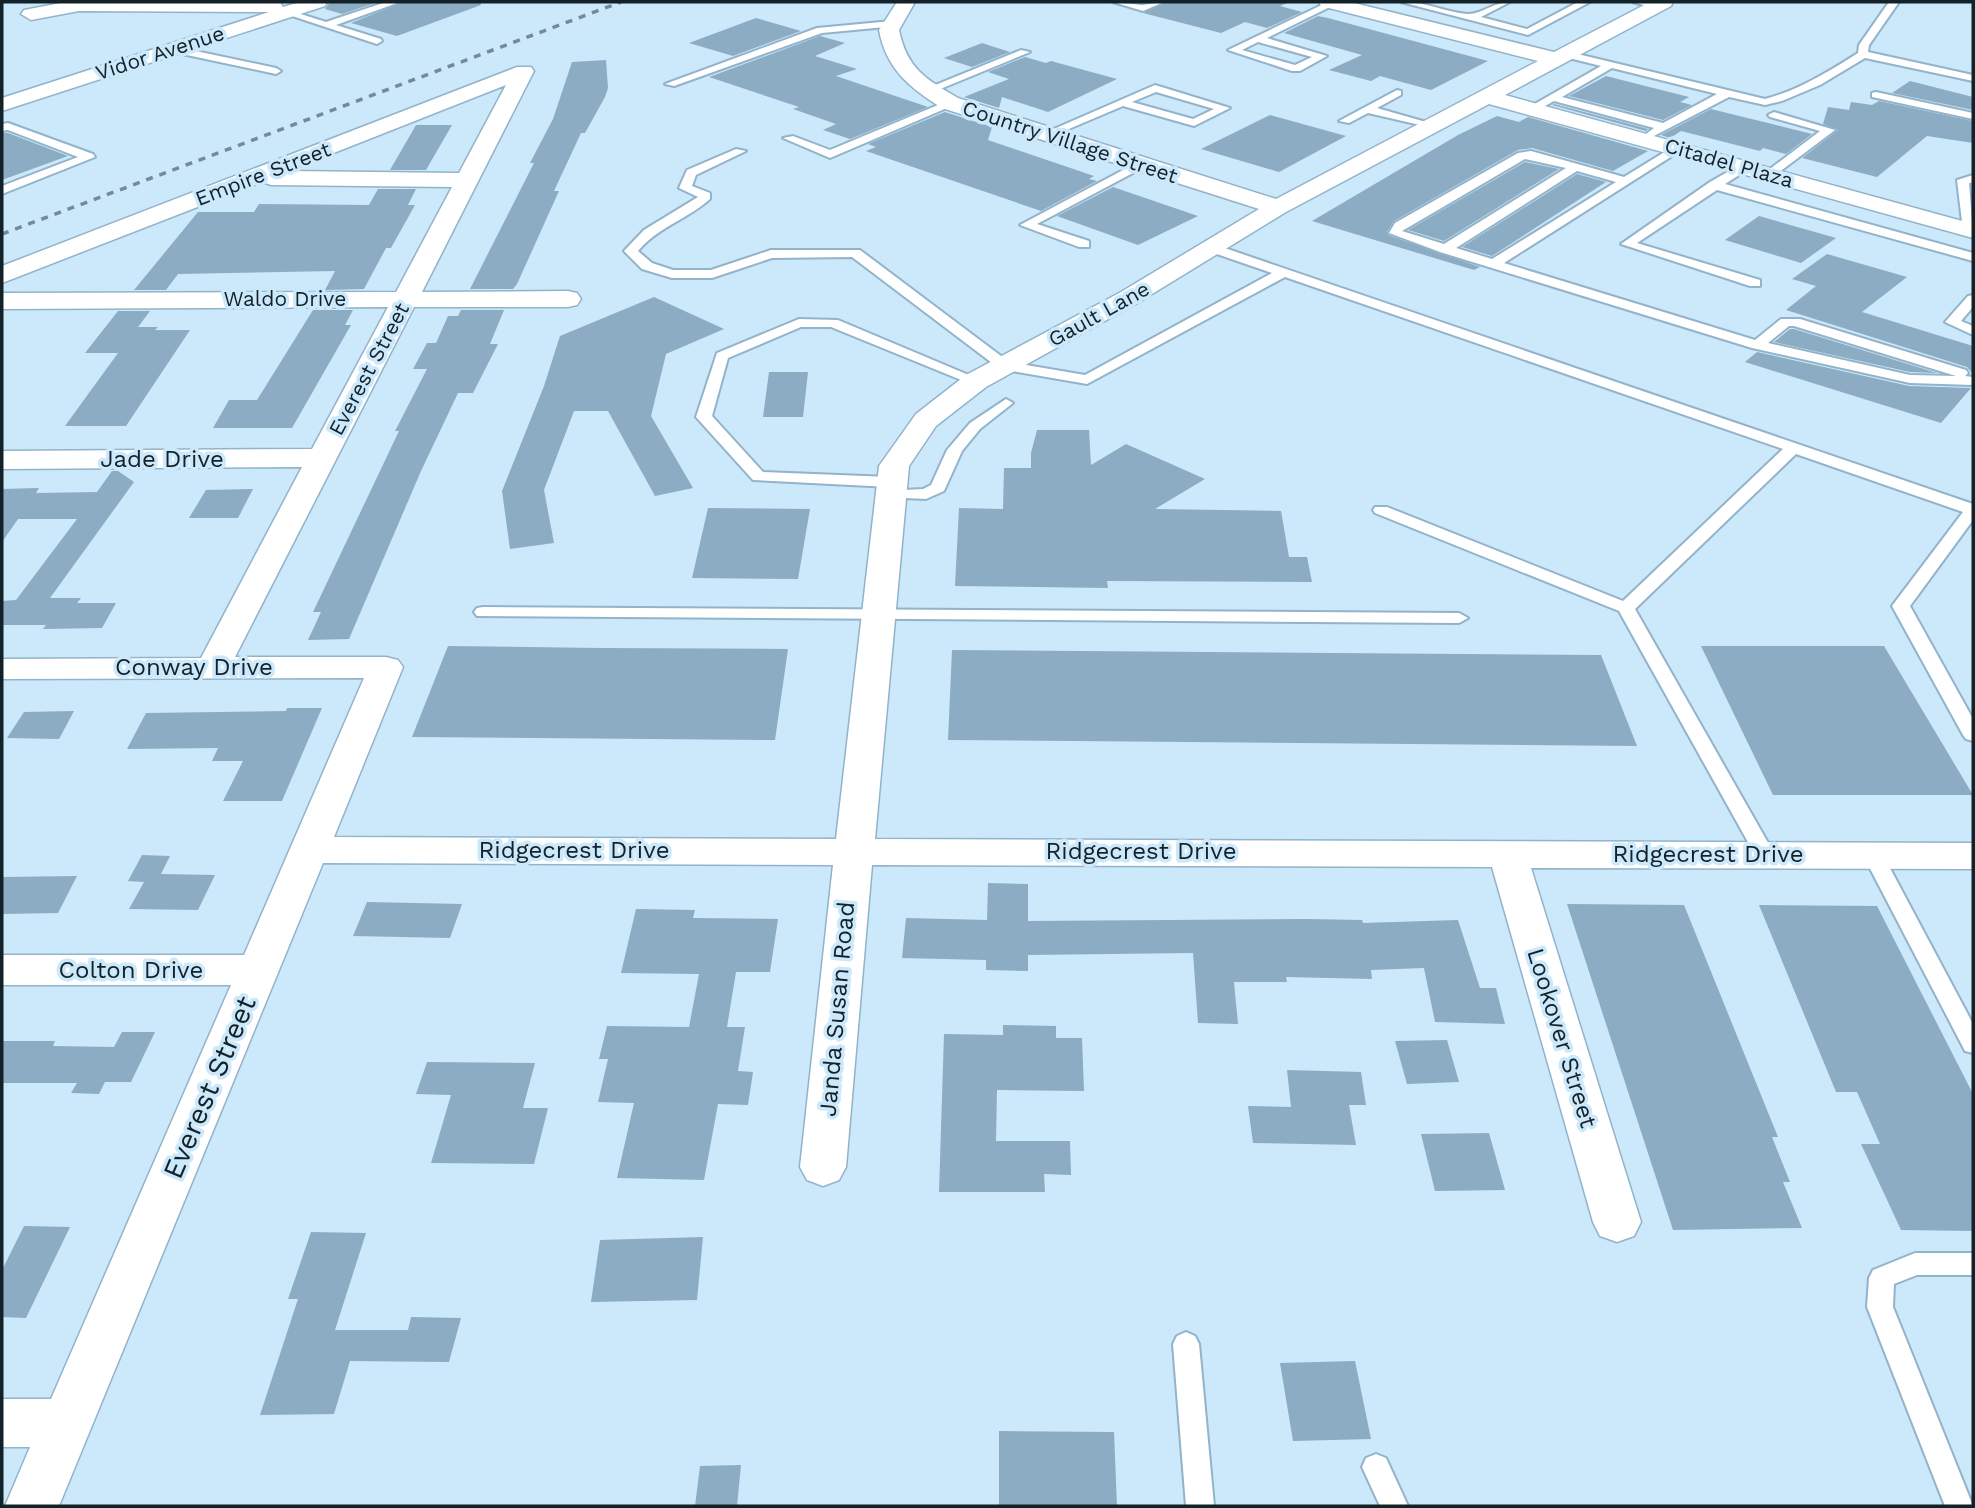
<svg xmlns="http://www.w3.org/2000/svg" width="1975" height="1508" viewBox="0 0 1975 1508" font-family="'Work Sans',sans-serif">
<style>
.building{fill:#8bacc3}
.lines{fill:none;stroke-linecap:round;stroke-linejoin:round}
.lane-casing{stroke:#92b3ca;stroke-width:4}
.street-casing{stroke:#92b3ca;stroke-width:3}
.lane{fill:#fff;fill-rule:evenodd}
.street{fill:#fff;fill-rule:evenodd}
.rail{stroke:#758a98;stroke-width:3.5;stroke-dasharray:7 7;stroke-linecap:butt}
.labels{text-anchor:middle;stroke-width:7;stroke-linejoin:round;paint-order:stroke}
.far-street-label{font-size:21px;fill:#132129;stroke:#cce8fb}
.street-label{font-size:24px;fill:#132129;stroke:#cce8fb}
.near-street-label{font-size:28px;fill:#132129;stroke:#cce8fb}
</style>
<rect width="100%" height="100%" fill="#cce8fb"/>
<g class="building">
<path d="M330,2H378L342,14L325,9Z"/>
<path d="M403,2H480L481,5L397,36L351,23Z"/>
<path d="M1166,2H1290L1280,6L1302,12L1267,28L1245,22L1221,33L1143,13Z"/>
<path d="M1318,16L1328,18L1488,61L1431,90L1380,76L1371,81L1329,70L1362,55L1284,33Z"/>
<path d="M756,18L801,31L733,56L689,43Z"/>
<path d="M820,36L845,43L815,56L857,69L836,76L928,107L850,139L823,130L836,124L793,109L799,107L709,77Z"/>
<path d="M982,43L1010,52L972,67L944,58Z"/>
<path d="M1025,57L1046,63L1051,61L1117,79L1048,112L1002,97L999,108L964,97L1009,79L988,72Z"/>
<path d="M606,60L608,88L605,97L585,133H581L554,191H559L517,284L513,289H470L534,163H530L553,119L572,62Z"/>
<path d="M1606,76L1689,97L1680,102L1692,105L1663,120L1569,96Z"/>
<path d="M1910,81L1973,97V110L1892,93Z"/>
<path d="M1879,101L1973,121V143L1927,136L1877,177L1802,158L1838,130L1823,124L1828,107L1849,110L1851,102L1872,105Z"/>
<path d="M1554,104L1648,129L1646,131L1552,105Z"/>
<path d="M1711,109L1812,134L1786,154L1763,148L1760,151L1681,131L1670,138L1661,135Z"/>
<path d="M945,112L992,127L988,140L1094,176L1089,179L1097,181L1041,211L866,151L876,147L868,144Z"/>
<path d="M1270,115L1346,136L1279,172L1201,149Z"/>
<path d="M1497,116L1519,122L1528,117L1648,151L1613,171L1532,148L1518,150L1394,221L1387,232L1388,235L1480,267L1474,270L1312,221L1458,135Z"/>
<path d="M416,125H452L426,170H390Z"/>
<path d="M2,133H8L68,156L2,180Z"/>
<path d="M1525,162L1559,169L1444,241L1408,230Z"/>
<path d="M1577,174L1606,182L1492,256L1462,247Z"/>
<path d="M1113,187L1198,216L1138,245L1057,216Z"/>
<path d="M378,189H416L408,205H415L391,248H386L364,289L325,290L335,271L178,274L166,290H134L198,212H254L259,204L369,205Z"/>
<path d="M1759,216L1836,238L1801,263L1725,240Z"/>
<path d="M1827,254L1907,277L1862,312L1973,346V374L1967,367L1786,310L1816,286L1792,279Z"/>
<path d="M654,297L724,329L666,354L651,416L693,488L655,496L608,411H574L544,490L554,543L510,549L502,491L544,386L560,336Z"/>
<path d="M313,310H353L345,325H351L292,428H213L229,400H257Z"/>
<path d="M461,310H504L490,344H498L473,393H458L421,471L349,639L308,640L321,612H313L399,431H395L427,369H413L427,343H436L448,316H458Z"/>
<path d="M118,311H150L138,327H158L155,330H190L126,426H65L118,353H85Z"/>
<path d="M1790,329H1794L1937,373L1910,372L1774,342Z"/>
<path d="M1757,352L1909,386L1971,388L1941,423L1745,362Z"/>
<path d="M769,372H808L803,417H763Z"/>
<path d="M1037,430H1089L1091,465L1126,444L1205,479L1155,509L1281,511L1289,557H1307L1312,582L1107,581L1108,588L955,586L959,508L1003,509L1004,468H1031V453Z"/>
<path d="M112,471H118L134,482L50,598H81L77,603H116L102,628L43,629L46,625H2V601L16,600L77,519H18L2,542V489L39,488L36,493L97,492Z"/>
<path d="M253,489L238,518H189L206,490Z"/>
<path d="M708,508L810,509L798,579L692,578Z"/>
<path d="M448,646L601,648L788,649L775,740L412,737Z"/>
<path d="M1701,646H1884L1973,795H1773Z"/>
<path d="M952,650L1601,655L1637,746L948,740Z"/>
<path d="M287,708H322L282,801H223L243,761H212L218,748L127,749L146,713L286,711Z"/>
<path d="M74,711L59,739L7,738L24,712Z"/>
<path d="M142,855L170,856L161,874L215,875L198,910L129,909L144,882L128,881Z"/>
<path d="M77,876L58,913L2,914V877Z"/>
<path d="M988,883L1028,884V921L1306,919L1362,920L1363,923L1458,920L1480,988H1496L1505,1024L1435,1022L1424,968L1371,970L1372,979L1286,977L1287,982H1234L1238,1024L1198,1023L1193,953L1028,955V971L986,970V960L902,958L906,918L987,920Z"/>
<path d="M367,902L462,904L450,938L353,936Z"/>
<path d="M1567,904L1684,905L1778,1137H1772L1790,1182H1783L1802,1228L1673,1230Z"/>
<path d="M1759,905L1877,906L1973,1094V1231L1901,1230L1861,1144H1880L1857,1092H1836Z"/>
<path d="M636,909L695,910L693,918L778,919L770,972H736L727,1027H745L738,1071L753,1072L748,1105L718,1104L704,1180L617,1178L634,1103L598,1102L608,1059H599L607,1026L689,1027L699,974L621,973Z"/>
<path d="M1003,1025L1056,1026V1038H1082L1084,1091L997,1090L996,1141H1070L1071,1175L1044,1174L1045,1192H939L944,1034L1003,1035Z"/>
<path d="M122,1032H155L131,1082H105L99,1094L71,1093L77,1083H2V1041H55L53,1046L114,1047Z"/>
<path d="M1447,1040L1459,1082L1407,1084L1395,1041Z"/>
<path d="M427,1062L535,1063L523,1108H548L534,1164L431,1163L451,1095L416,1094Z"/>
<path d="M1287,1070L1361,1072L1366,1105H1349L1356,1145L1253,1143L1248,1106L1291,1107Z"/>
<path d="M1489,1133L1505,1190L1435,1191L1421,1134Z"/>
<path d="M24,1226L70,1227L26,1318L2,1317V1270Z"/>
<path d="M311,1232L366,1233L335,1330H408L411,1317L461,1318L449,1362L350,1361L334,1414L260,1415L298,1299H288Z"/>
<path d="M703,1237L697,1300L591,1302L600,1240Z"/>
<path d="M1355,1361L1371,1439L1293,1441L1280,1363Z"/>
<path d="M999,1431L1114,1432L1117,1506H999Z"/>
<path d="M741,1465L737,1506H695L700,1466Z"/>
</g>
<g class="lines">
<g class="lane-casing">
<g id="lane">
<path d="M386,2H400L336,25L381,39L382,41L377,44L280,12L285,9L326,22Z"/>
<path d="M1113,2L1142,5L1164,2L1143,11Z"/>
<path d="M1328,2L1338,3L1267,38L1327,56L1300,71H1292L1228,50ZM1258,42L1312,57L1295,65L1242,50Z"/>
<path d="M1401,2C1424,1 1445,12 1467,14C1480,15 1494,2 1510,2L1481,17L1527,29L1578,2H1590L1528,35Z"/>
<path d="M1633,2H1651L1662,6L1657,9Z"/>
<path d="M1889,2H1899L1869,45L1868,52L1973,75V81L1865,58L1820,85L1782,101L1765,105L1729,97L1652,137L1646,134L1654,128L1554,101L1536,111L1526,109L1601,66L1561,56L1560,54L1565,51L1765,99C1799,90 1828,72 1858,53L1859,45ZM1612,68L1717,94L1663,123L1562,97Z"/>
<path d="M892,21L896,22V26L822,33L674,86L665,84L817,28Z"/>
<path d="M172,46L276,68L281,71L276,74L168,51V47Z"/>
<path d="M1021,50L1030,52L933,92L923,90Z"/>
<path d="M1155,85L1230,108L1194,126L1123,106L1050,137L1040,135ZM1156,92L1214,109L1193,119L1132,102Z"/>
<path d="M1397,90L1401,91V95L1377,108L1433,124V128L1368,113L1349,123L1339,121Z"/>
<path d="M1876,92L1973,113V119L1872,97V93Z"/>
<path d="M950,100L956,103L954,105L830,158L783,138L793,136L830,150Z"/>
<path d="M1774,112L1835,130L1770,179L1766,178V172L1820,131L1770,117L1768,115Z"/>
<path d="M8,123L93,154L95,157L2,194V186L78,157L8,130L2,131V124Z"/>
<path d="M1676,145L1682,149L1680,151L1504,263L1755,340L1781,319H1800L1966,370L1968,373L1965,376L1973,377V385L1910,383L1752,348L1440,252L1389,233L1395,223L1518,153L1531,151L1624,177ZM1525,159L1566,168L1444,244L1402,231ZM1577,171L1616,182L1492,259L1456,248ZM1789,326H1794L1956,376L1910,375L1768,343Z"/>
<path d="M736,149L746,151L696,175L692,186L710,193V199C688,219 658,227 638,251L652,263L673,270H711L771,250H860L1009,362L1085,375L1272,273L1208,251V245L1213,244L1973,504V520L1910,606L1973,719V741L1966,739L1963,735L1892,606L1963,512L1796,454L1635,609L1775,855L1772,860H1758L1619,611L1375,513L1373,510L1375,507H1387L1623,601L1783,449L1285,277L1087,384L1000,369L852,257L772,258L712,278H672L642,269L624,251L644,230L698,197L679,188L687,170Z"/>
<path d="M1138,162L1148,165L1037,224L1089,241V247H1079L1020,225Z"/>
<path d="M1743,163L1747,164V170L1725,184L1973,253V261L1717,190L1637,243L1760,280V286H1750L1621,244L1710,182Z"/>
<path d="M1973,175V183H1969L1973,233L1969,234L1963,230L1957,180Z"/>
<path d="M1973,295V307L1961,321L1973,326V335L1945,322L1968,296Z"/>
<path d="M799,319L838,320L983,381L976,385L971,384L831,327H801L728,358L712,416L763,472L890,477L898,482L890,487L753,480L696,417L717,353Z"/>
<path d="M1006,399L1013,403L980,429L962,451L944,491L926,499L883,497L881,494L883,491L923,489L931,485L947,450L970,423Z"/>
<path d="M483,607L1459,613L1468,618L1459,623L477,616L474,612L477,608Z"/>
<path d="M1873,848L1880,850L1883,855L1973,1024V1053L1965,1051L1863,855L1866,850Z"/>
<path d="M1915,1253H1973V1275H1917L1894,1284L1893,1307L1973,1506H1945L1867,1307L1869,1278L1873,1270Z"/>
<path d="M1186,1332L1195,1336L1199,1344L1214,1506H1186L1173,1344L1177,1336Z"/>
<path d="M1376,1454L1386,1458L1408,1506H1380L1362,1467L1366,1458Z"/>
</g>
</g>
<g class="street-casing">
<g id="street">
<path d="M66,2H280L283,7L300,2H327L325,6L2,111V98L269,12L79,11L31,20L21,14L24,10Z"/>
<path d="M897,2H915L899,30C907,69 926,79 958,98L1276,199L1538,61L1321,6L1319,2H1350L1554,52L1650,2H1673L1671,6L1505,95L1973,224V238L1489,104L1286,212L1139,302L986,387L936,426L909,466L875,839L1973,843V869L1531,868L1641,1222L1634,1236L1617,1242L1600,1236L1593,1222L1492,867L872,865L846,1167L839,1180L823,1186L807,1180L800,1167L833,865L323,863L59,1506H5L30,1447H2V1399H51L231,985H2V955H244L364,678L2,679V659L201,658L302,467L2,469V451L312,449L388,307L2,309V293L396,292L452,187L271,185L262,182L2,283V266L517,67H531L534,71L422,292L568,291L577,293L581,299L577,305L568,307H414L235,657H386L398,660L403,667L334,837L836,839L879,466L916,414L966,375L1121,292L1259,209L942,108C910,88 886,69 879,30ZM506,85L459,173L288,171Z"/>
</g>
</g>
<use href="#lane" class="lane"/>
<use href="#street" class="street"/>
<path class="rail" d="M2,234L621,2"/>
</g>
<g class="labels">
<g class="far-street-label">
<text transform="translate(160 53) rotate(-18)" y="7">Vidor Avenue</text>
<text transform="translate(1070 142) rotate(18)" y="7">Country Village Street</text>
<text transform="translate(1729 163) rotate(16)" y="7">Citadel Plaza</text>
<text transform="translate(263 174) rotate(-21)" y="7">Empire Street</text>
<text x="285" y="306">Waldo Drive</text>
<text transform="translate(1099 314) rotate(-29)" y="7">Gault Lane</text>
<text transform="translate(369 369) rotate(-62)" y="7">Everest Street</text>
</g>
<g class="street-label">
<text x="162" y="467">Jade Drive</text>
<text x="194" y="675">Conway Drive</text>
<text x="574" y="858">Ridgecrest Drive</text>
<text x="1141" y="859">Ridgecrest Drive</text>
<text x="1708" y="862">Ridgecrest Drive</text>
<text x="131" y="978">Colton Drive</text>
<text transform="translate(837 1009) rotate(-85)" y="8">Janda Susan Road</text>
<text transform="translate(1562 1038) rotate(73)" y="8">Lookover Street</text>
</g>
<g class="near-street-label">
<text transform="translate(209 1087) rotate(-67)" y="10">Everest Street</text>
</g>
</g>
<rect width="1975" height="1508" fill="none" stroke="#132129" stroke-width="7"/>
</svg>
